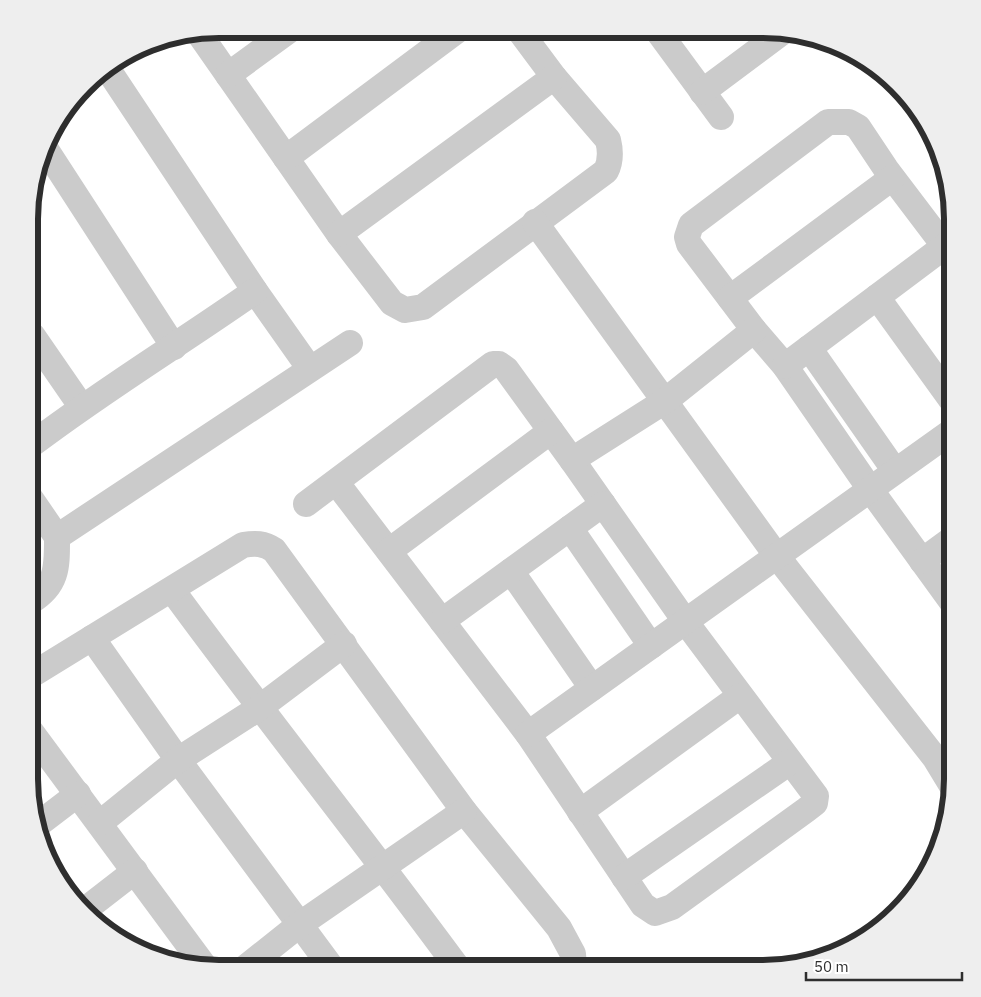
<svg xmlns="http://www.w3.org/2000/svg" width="981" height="997" viewBox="0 0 981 997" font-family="'IBM Plex Sans',sans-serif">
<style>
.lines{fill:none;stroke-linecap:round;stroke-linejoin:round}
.minor{stroke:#cbcbcb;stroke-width:26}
.rim{fill:none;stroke:#2e2e2e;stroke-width:6}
</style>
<rect width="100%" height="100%" fill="#fff"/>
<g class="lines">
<g class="minor">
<path d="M657,30L721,117"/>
<path d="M198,32L339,234L392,303L405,310L423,307L606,171C611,161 611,152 608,140L554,77L519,30"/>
<path d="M107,68L255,291L310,369"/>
<path d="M228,75L291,29"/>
<path d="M702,92L785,30"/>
<path d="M45,148L174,347"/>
<path d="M286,158L459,29"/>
<path d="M535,222L776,555L935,758L952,786"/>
<path d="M339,234L554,77"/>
<path d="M952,256L886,169L858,127L849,122H828L691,225L687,237L689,244L754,330L785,366L870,489L952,602"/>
<path d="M877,297L952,401"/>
<path d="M730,298L892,178"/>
<path d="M32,335L81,406"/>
<path d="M809,348L895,471"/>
<path d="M785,366L945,246"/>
<path d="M31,445C103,390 181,343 255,291"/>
<path d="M336,482L528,734L643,905L655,913L672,907L806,810L815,803L816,796L685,621L572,460"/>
<path d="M31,499L57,537"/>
<path d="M306,504L493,364H499L506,369L572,460L665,401L754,330"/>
<path d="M570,528L651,646"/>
<path d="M389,551L551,431"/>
<path d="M922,561L952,539"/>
<path d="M511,571L592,688"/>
<path d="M172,590C265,717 364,840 458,968"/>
<path d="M30,602C58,585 57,567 57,537L350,343"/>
<path d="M442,621L603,504"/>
<path d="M92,638L178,760L332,968"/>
<path d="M30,676L243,545C255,543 264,543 274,550L464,811L559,928L573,954L574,968"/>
<path d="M29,729L205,967"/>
<path d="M528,734L952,431"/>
<path d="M580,812L740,696"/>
<path d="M100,823L178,760L259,708L344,644"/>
<path d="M36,826L78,794"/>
<path d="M624,877L790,762"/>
<path d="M86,909L135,871"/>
<path d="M245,968L299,925L464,811"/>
</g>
</g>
<path d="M0 0H981V997H0ZM219 38H763A181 181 0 0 1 944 219V779A181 181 0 0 1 763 960H219A181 181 0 0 1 38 779V219A181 181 0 0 1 219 38Z" fill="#eee" fill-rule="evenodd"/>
<path class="rim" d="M219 38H763A181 181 0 0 1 944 219V779A181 181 0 0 1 763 960H219A181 181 0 0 1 38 779V219A181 181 0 0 1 219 38Z"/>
<path d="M806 972v8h156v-8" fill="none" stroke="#2e2e2e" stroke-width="2.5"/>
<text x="814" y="972" font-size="15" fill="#2e2e2e" stroke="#ffffff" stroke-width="4" paint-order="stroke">50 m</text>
</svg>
